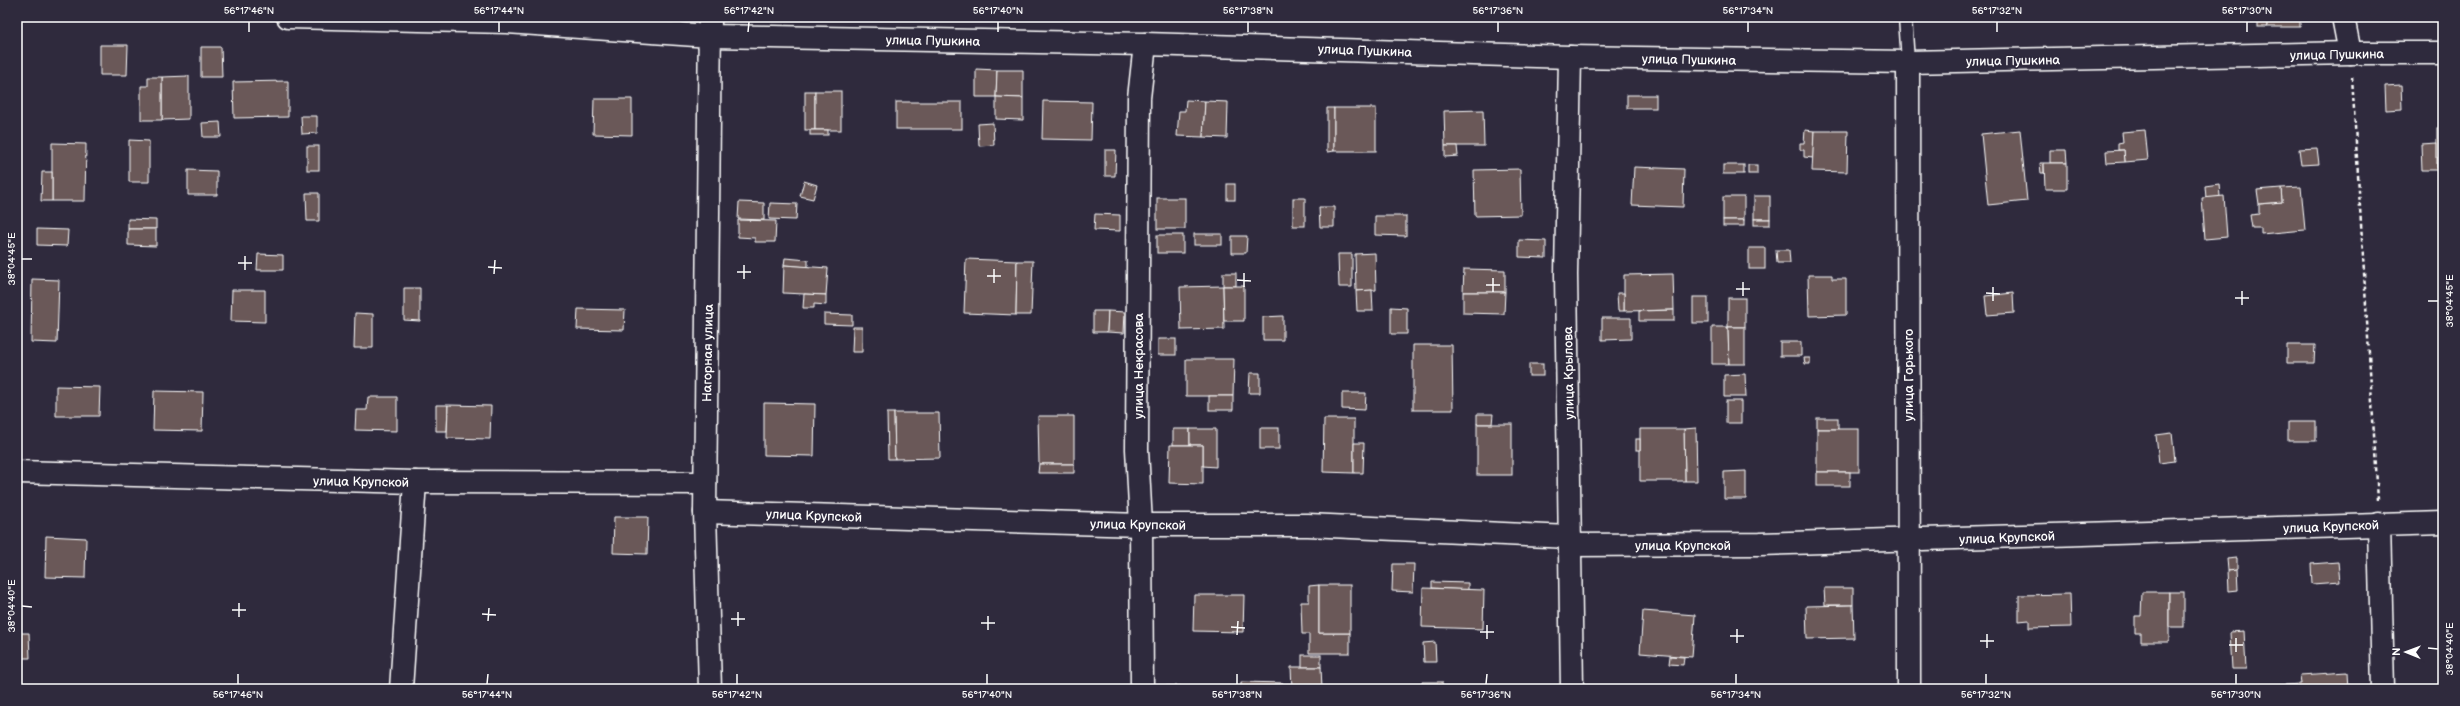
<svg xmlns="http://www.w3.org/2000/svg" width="2460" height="706" viewBox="0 0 2460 706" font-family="'Balsamiq Sans',sans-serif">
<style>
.building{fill:#6a5958;stroke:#fff}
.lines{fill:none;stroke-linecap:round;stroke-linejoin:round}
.lane-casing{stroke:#fff;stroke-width:15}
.street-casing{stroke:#fff;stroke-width:25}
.path{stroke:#fff;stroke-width:2.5;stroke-dasharray:4 3;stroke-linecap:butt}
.lane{stroke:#2f2a3d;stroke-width:12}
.street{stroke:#2f2a3d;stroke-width:22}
.ticks{fill:none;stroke:#fff;stroke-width:1.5}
.labels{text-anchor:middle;stroke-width:3;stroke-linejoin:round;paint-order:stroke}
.street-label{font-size:13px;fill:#fff;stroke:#2f2a3d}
.neatline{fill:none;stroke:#fff;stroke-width:1.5}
.ticks-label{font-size:10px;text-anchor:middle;fill:#fff}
</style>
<rect width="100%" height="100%" fill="#2f2a3d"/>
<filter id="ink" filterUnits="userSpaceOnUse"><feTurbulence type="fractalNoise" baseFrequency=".025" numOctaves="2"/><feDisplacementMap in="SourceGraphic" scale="8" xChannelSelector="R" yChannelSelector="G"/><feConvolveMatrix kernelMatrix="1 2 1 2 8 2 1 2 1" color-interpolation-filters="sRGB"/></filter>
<g filter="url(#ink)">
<g class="building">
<rect x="2258" y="17" width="9" height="10"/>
<rect x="2267" y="17" width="33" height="10"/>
<path d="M100,45H128L127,75H100Z"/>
<path d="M201,47H221L222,77H201Z"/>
<path d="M976,69L997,70L996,97H976Z"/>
<path d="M997,70H1023V98L996,97Z"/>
<path d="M189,76V119L162,120V77Z"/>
<path d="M148,77H162V120H141V86H148Z"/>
<path d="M288,81V117L234,118L233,82Z"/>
<path d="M2401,85L2402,109L2386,110L2385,86Z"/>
<rect x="805" y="91" width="10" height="39"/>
<rect x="815" y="91" width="26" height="39"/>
<rect x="1627" y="95" width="29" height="13"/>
<path d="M996,97L1023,98V120L996,119Z"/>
<path d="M594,99H632V135L593,134Z"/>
<path d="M1186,100L1205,101L1203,137L1177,136L1179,111H1185Z"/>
<path d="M1043,101L1092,102L1091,140L1042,139Z"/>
<path d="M1205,101L1228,102L1227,138L1203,137Z"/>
<rect x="896" y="102" width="66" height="27"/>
<path d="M1327,108H1334V151L1327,152Z"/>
<rect x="1334" y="108" width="42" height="43"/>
<path d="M1483,110L1484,146H1445L1444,111Z"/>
<path d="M301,116H317V133L302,134Z"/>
<path d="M220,122L221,137H203L202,123Z"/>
<path d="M993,123L994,145L979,146L978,124Z"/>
<rect x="2437" y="128" width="6" height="42"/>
<rect x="810" y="130" width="18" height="5"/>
<path d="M1805,130L1814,131L1813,158L1804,157V150H1800V143H1804Z"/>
<path d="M2020,130L2027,201L1988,205L1981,134Z"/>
<path d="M2145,130L2148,160L2125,162L2124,150H2118V143L2123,142L2122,132Z"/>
<path d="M1814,131H1848L1847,172L1812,171Z"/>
<path d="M129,140L149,141V182H129Z"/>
<path d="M52,143L86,144L85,201H52Z"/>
<path d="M2437,143V170H2422L2421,144Z"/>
<rect x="307" y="146" width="12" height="24"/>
<path d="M1445,146H1457L1458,156L1445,157Z"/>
<path d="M2317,148L2319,164L2301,165L2299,149Z"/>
<path d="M1105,150H1116L1115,176H1105Z"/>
<path d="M2050,150H2066L2067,163H2050Z"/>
<path d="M2124,150L2125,162L2107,163L2106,151Z"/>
<path d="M2040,163H2044V173H2041Z"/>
<path d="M2044,163H2067V189H2045Z"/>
<rect x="1723" y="165" width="21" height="9"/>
<rect x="1748" y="165" width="9" height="9"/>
<path d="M1634,167L1684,169L1683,207L1632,205Z"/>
<path d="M1520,169L1521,215L1475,216L1474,170Z"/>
<path d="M188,170L217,171V195H188Z"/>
<path d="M42,172H52V201H41Z"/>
<path d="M804,181L817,185L813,199L800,196Z"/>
<rect x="1227" y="184" width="8" height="16"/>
<path d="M2219,184L2220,197L2206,198L2205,186Z"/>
<path d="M2301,187L2305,230L2261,234V228H2252L2250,215L2259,214V204L2282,202L2281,188Z"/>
<path d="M2281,188L2282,202L2259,204L2257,190Z"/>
<path d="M306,193H319V221H307Z"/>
<rect x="1754" y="196" width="16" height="23"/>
<path d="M2224,196L2227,237L2205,239L2202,198Z"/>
<rect x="1723" y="197" width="21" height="23"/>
<rect x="1157" y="198" width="28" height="31"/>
<rect x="1293" y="198" width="12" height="28"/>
<path d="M739,202L764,203V220L738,219Z"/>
<path d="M770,203L797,204L796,220L769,219Z"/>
<path d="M1319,207H1334V227H1320Z"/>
<path d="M1095,214L1120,215V231L1094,230Z"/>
<path d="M1375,216H1406V236L1375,235Z"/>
<path d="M128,219L156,220V229H128Z"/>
<rect x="1754" y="219" width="16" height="6"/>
<path d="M738,220L776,221L775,242H755V238L738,237Z"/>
<rect x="1723" y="220" width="21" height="6"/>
<path d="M37,229L68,230L67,246L37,245Z"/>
<path d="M128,229H156V246L128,245Z"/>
<rect x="1194" y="234" width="28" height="11"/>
<rect x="1157" y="235" width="26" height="18"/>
<path d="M1232,236H1247L1246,253H1232Z"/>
<path d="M1519,240L1546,241V258L1519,257Z"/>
<rect x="1749" y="248" width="16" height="21"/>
<path d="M1776,250H1789L1790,263H1777Z"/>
<path d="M1375,253L1376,290L1356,291L1355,254Z"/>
<path d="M258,254L283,255V270H257Z"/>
<path d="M1338,254H1352V287H1339Z"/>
<path d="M785,258L808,260V267L784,265Z"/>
<path d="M966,259L1017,261L1016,315L964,313Z"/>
<path d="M1017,261H1033L1031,315H1016Z"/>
<path d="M784,265L828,268L826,295L783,293Z"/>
<path d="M1464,269L1505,270V292H1463Z"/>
<rect x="1223" y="273" width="13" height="13"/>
<path d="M1673,274L1674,310L1624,311V275Z"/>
<path d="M1808,275H1832V279H1846V315L1809,316Z"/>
<path d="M32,279L59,280L57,343L31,342Z"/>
<path d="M1223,286L1224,329L1181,330L1180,287Z"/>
<path d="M1223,286H1244V321H1224Z"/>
<path d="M404,288H420V321L404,320Z"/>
<path d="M232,290H265V322L231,321Z"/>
<path d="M1372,290L1373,311H1357L1356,291Z"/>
<path d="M1463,292H1505L1504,314L1463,313Z"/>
<path d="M1617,293H1624V311H1618Z"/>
<path d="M2013,293L2014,313L1987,315L1985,296Z"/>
<path d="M804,294L826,295V305L814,304V308H803Z"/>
<rect x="1693" y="297" width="15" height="26"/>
<rect x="1728" y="298" width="17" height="29"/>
<path d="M1391,307L1407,308V334H1391Z"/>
<path d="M578,309L625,310L624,330L577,329Z"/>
<path d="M1674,310V321H1639V311Z"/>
<path d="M1093,311H1108L1107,332H1093Z"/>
<path d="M1108,311L1125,312L1124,333L1107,332Z"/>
<path d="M355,313L373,314V348H354Z"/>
<path d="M824,314L852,315V325L824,324Z"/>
<path d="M1283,316V340H1263V317Z"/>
<path d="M1602,318H1631V339L1602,340Z"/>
<path d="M853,327H862V352H852Z"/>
<path d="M1712,327H1728L1729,364H1712Z"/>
<path d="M1728,327H1745V364H1729Z"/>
<rect x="1158" y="339" width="18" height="16"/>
<rect x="1780" y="342" width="21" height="14"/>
<path d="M1413,345H1452L1453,410H1413Z"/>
<path d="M2287,345H2315L2314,363H2287Z"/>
<path d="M1804,358H1810V364H1805Z"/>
<path d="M1186,359H1234L1233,396H1186Z"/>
<rect x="1529" y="364" width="14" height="12"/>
<path d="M1250,373H1260V393H1249Z"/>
<path d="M1745,374L1746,397H1724V375Z"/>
<path d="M56,386L100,387L99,416H56Z"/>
<path d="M154,391L203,392L202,431L153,430Z"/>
<path d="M1342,393H1366L1365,410L1342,409Z"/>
<rect x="1209" y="396" width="24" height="14"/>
<path d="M368,397H397V431L355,430L356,410H367Z"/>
<rect x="1726" y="401" width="15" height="22"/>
<path d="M764,403L815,404L814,456L764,455Z"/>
<path d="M436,405H448L447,431H436Z"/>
<path d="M448,405L491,406L490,439L447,438Z"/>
<path d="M887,413H894L895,459H888Z"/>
<path d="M894,413H939L940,458L895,459Z"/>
<path d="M1477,414H1493L1492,424H1477Z"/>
<path d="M1038,416H1074V464H1039Z"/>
<rect x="1817" y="418" width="21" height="11"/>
<path d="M1324,419H1354V473L1323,472Z"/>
<rect x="2288" y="422" width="28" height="19"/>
<rect x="1477" y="424" width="35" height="51"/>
<rect x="1260" y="428" width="19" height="21"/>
<path d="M1696,428L1697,481H1685L1684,429Z"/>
<rect x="1173" y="429" width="17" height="16"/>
<path d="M1190,429H1216V467L1203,466V445H1190Z"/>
<path d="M1640,429H1684L1685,481H1640Z"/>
<rect x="1817" y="429" width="42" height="43"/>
<path d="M2172,433L2175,461L2159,463L2156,435Z"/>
<rect x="1636" y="439" width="4" height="11"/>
<path d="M1354,443H1364L1363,473H1354Z"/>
<path d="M1170,445H1203V484L1169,483Z"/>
<path d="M1039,464H1074V473H1038Z"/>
<path d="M1746,471V499H1724V472Z"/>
<rect x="1817" y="472" width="33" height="14"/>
<path d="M614,517H648L647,554L613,553Z"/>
<path d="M46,536L86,538L85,578L45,577Z"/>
<path d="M2237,558V569L2228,570L2227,559Z"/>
<path d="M2338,562L2340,582L2312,584L2311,564Z"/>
<path d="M1393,564H1414L1413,592L1392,591Z"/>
<path d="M2237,569L2238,590L2229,591L2228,570Z"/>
<path d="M1432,582L1468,583V590L1432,588Z"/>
<path d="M1319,585V633H1350V653H1309V634H1302L1301,602H1309V586Z"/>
<rect x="1319" y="585" width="31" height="48"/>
<path d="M1423,588L1484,590L1483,629L1422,627Z"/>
<path d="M1824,588H1853V605H1825Z"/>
<path d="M2142,592H2169V642H2141V633H2135V616H2141Z"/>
<rect x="2169" y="592" width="15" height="35"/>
<path d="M2070,594L2071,627L2029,628V620L2019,621V595Z"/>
<path d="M1194,595H1244L1243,632L1193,631Z"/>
<path d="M1853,605L1854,638L1807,639L1806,606Z"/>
<path d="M1643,611L1695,615L1692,657L1640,653Z"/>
<path d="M2244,631L2246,669H2232L2230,632Z"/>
<path d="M17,633H29L30,658H17Z"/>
<path d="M1435,642L1436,662H1424L1423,643Z"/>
<rect x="1302" y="655" width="19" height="12"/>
<path d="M1670,656L1684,657L1683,665L1669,664Z"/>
<path d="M1291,667H1321L1322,689H1292Z"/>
<path d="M2347,672L2348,689H2285L2284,685L2301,684L2300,675Z"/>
<path d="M1241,682L1283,683V689H1241Z"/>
<path d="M1422,682H1442L1443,689H1422Z"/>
<rect x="2231" y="685" width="13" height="4"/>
<rect x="1163" y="686" width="17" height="3"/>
</g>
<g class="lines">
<g class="lane-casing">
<path id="lane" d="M1905,17L1908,62"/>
</g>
<g class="street-casing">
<g id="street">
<path d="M288,17L507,22L710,36L1145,44L1570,57L1908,62L2350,53H2443"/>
<path d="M2343,17L2350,53"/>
<path d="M1570,57L1566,275L1572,689"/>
<path d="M1908,62L1909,689"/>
<path d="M17,472L415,482L705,483"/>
<path d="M705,512L1141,525H1308L1570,537"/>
<path d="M2379,524L2383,689"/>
<path d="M1570,545L1760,544L2443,523"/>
<path d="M401,689L415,482"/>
<path d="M710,689L705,512L710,17"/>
<path d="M1142,689L1141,525L1137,449L1139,98L1145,44"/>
</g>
</g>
<path class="path" d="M2352,77L2378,500"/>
<use href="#lane" class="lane"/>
<use href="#street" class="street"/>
</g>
</g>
<path class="ticks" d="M249,32V22M499,32V22M748,32L749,22M998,32V22M1248,32V22M1498,32V22M1748,32V22M1997,32V22M2247,32V22M22,259H32M238,263H252M488,267L502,268M245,270V256M737,272H751M494,274L495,260M987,276H1001M744,279V265M1237,280L1251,281M994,283V269M1486,285H1500M1244,287V273M1736,289H1750M1493,292V278M1986,293L2000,294M1743,296V282M2235,298H2249M1993,301V287M2428,301H2438M2242,305V291M22,606L32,607M232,610H246M482,614L496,615M239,617V603M731,619H745M488,621L489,608M981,623H995M738,626V612M1231,627L1245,628M988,630V616M1480,632H1494M1237,635L1238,621M1730,636H1744M1487,639V625M1980,641H1994M1737,643V629M2229,645H2243M1987,648V634M2428,648L2438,649M2236,652V638M238,684V674M487,684L488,674M737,684V674M987,684V674M1237,684V674M1486,684L1487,674M1736,684V674M1986,684V674M2236,684V674"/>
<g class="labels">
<g class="street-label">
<text transform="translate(933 40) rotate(1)" y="5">улица Пушкина</text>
<text transform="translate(1365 50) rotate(2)" y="5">улица Пушкина</text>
<text transform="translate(2337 54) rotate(-1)" y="5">улица Пушкина</text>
<text transform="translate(1689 59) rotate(1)" y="5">улица Пушкина</text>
<text transform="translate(2013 60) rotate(-1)" y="5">улица Пушкина</text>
<text transform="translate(707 353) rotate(-89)" y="5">Нагорная улица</text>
<text transform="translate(1138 366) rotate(-90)" y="5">улица Некрасова</text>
<text transform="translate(1568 373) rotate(-91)" y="5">улица Крылова</text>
<text transform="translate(1908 375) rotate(-90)" y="5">улица Горького</text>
<text transform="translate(361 481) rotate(1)" y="5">улица Крупской</text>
<text transform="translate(814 515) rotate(2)" y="5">улица Крупской</text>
<text transform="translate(1138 524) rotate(1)" y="5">улица Крупской</text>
<text transform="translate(2331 526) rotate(-2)" y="5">улица Крупской</text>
<text transform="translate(2007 537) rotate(-2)" y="5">улица Крупской</text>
<text x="1683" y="550">улица Крупской</text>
</g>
</g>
<rect width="2460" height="706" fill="none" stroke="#2f2a3d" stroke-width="44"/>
<g transform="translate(2406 652) rotate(271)" stroke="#2f2a3d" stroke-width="3" paint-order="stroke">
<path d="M0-3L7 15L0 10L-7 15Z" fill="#ffffff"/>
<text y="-6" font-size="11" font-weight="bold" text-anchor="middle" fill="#ffffff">N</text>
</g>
<rect x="22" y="22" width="2416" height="662" class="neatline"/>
<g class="ticks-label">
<text x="249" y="14">56°17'46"N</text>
<text x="499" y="14">56°17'44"N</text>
<text x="749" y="14">56°17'42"N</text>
<text x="998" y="14">56°17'40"N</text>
<text x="1248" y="14">56°17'38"N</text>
<text x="1498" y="14">56°17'36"N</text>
<text x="1748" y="14">56°17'34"N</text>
<text x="1997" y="14">56°17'32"N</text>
<text x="2247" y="14">56°17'30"N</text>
<text transform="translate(11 259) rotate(-90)" y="4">38°04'45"E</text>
<text transform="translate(2449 301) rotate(-90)" y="4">38°04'45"E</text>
<text transform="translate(11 606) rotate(-90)" y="4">38°04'40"E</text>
<text transform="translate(2449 649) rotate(-90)" y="4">38°04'40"E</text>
<text x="238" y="698">56°17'46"N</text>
<text x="487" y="698">56°17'44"N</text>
<text x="737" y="698">56°17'42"N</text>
<text x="987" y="698">56°17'40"N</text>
<text x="1237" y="698">56°17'38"N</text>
<text x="1486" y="698">56°17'36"N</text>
<text x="1736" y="698">56°17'34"N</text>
<text x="1986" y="698">56°17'32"N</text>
<text x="2236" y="698">56°17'30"N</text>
</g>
</svg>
